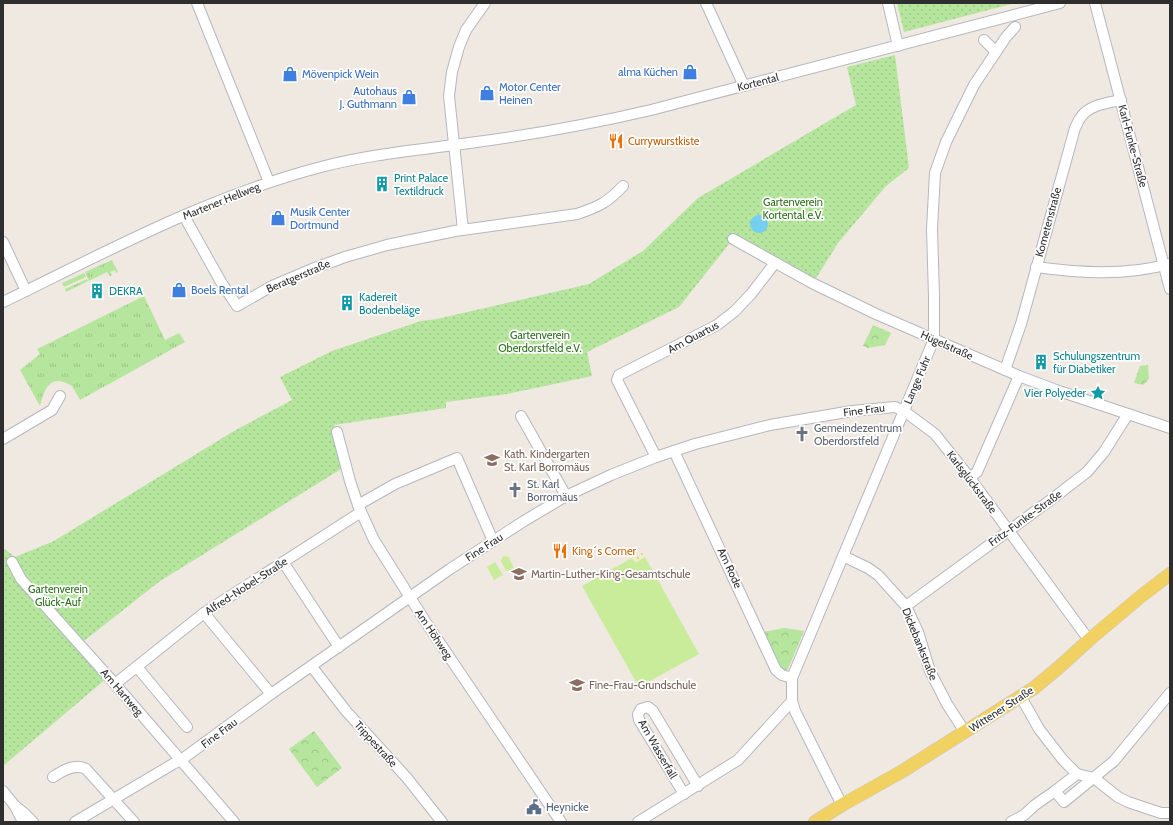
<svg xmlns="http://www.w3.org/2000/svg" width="1173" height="825" viewBox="0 0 1173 825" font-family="Cabin,sans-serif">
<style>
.grass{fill:url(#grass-tufts)}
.forest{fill:url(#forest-crowns)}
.sand{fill:url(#sand-dots)}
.garden{fill:url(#garden-dots)}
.pitch{fill:#c9ec9a}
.water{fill:#75cff0}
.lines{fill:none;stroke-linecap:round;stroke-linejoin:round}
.minor-casing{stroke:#b4b7c1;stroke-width:12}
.major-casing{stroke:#c9c9c9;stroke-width:14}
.minor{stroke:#fff;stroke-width:10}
.major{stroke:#f2d163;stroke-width:13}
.labels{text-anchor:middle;stroke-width:3.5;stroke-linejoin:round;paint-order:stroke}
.shop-label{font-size:11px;fill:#366cbe;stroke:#fff;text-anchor:start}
.street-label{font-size:11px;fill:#2e2e2e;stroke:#fff}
.food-label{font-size:11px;fill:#c56008;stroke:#fff;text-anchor:start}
.culture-label{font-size:11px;fill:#0d838f;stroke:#fff;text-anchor:start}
.park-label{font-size:11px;fill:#2c6e1b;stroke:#fff}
.worship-label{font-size:11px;fill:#5b616d;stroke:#fff;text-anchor:start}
.education-label{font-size:11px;fill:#785e54;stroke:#fff;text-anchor:start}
.service-label{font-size:11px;fill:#4e5e75;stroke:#fff;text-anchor:start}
</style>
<defs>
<pattern id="grass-tufts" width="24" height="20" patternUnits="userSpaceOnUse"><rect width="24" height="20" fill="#b6e59e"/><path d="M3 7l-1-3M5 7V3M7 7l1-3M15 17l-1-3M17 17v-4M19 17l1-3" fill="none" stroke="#9dc588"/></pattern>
<pattern id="forest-crowns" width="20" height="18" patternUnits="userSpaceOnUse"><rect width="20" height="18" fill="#b6e59e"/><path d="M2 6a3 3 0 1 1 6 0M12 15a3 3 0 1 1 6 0" fill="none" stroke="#9dc588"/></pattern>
<pattern id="sand-dots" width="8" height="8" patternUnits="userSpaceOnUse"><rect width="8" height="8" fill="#f3ecc5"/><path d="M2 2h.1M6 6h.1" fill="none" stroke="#d1cbaa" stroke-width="1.8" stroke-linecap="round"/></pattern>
<pattern id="garden-dots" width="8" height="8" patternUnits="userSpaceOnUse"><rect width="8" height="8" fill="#b6e59e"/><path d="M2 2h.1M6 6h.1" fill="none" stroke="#9dc588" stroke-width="1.8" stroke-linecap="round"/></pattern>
</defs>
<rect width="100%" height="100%" fill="#efe9e1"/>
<g class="grass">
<path d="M112,260L118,272L116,273L115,270L110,272L112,275L110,276L107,272L89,281L85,272Z"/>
<path d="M84,273L86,277L64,287L62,283Z"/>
<path d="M87,279L88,281L66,292L65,289Z"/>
<path d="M144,296L165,340L179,333L185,342L80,400L72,386C50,373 45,388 40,406L20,370L40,354L37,349Z"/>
</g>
<g class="forest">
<path d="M873,325L891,333L885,345L868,348L863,346Z"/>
<path d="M1148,365L1149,379L1143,385L1134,383L1140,366Z"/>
<path d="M784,628L804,631L788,669L785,670L779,668L763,632Z"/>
<path d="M314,731L342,768L317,787L289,749Z"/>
</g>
<path class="sand" d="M642,552L645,557L635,563L632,558Z"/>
<g class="garden">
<path d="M897,3H1015L904,32Z"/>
<path d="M895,55L909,168L886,186L838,243L813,283L733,239L679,307L587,352L592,376L507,394L446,402V408L334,425L337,429L346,466L160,581L80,644L107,678L3,766V548L15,557L54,541L234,431L292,400L280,377L332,351L421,321L437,319L589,284L643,251L698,198L856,105L847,67Z"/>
</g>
<g class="pitch">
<path d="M503,556L509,557L514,569L512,572L506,571L501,561Z"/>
<path d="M645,557L699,654L639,687L582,586L632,558L635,563Z"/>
<path d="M495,562L503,575L494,580L487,567Z"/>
</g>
<circle class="water" cx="759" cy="224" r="9"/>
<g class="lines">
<g class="minor-casing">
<g id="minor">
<path d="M197,3L269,182"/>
<path d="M706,3L744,86"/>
<path d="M888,3L898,46"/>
<path d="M1095,3L1170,289"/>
<path d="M984,40L996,52"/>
<path d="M184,216L221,282L237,306L272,286L312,269L345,257L387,245L455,231L577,214C598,207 607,203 623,186"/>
<path d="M463,230L449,96L452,72L459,47L466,30L485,3"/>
<path d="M733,239L812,283L876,314L959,350L1019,376L1056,390L1170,428"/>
<path d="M3,242L26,291"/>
<path d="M1036,267C1080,273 1125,276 1169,264"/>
<path d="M3,302C106,252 209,196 321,167C370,154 419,150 469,143C531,135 591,124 651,110L1060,3"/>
<path d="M1005,370L1021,324L1075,128C1077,125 1078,120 1081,117C1089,105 1107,103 1121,100"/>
<path d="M521,416L566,496"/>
<path d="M337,432L350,481L358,505L374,540L425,621L561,822"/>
<path d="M3,439L52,410L60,396"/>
<path d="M674,451L776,670L782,675L792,678"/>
<path d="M656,457L617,380L619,375L717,325L735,311L751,294L775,263"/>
<path d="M970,478L977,472L1019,376"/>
<path d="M358,505L395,484L457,458L493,541"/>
<path d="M843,556L868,568L878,575L906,606L918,632L930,671L947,704L965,732"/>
<path d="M12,562L21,579L115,684L234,822"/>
<path d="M283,562L339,647"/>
<path d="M906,606L1056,496L1087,472L1104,452L1128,414"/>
<path d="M204,613L271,694"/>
<path d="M137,667L187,727"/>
<path d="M312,667L346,711L407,778L442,822"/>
<path d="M115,684L204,613L361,512"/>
<path d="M1021,697L1039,729L1063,760L1077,774L1094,778L1118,797L1128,802L1161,813H1170"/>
<path d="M53,777C62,771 75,763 86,769L134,822"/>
<path d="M3,791L15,806L25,814L33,822"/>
<path d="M1055,791L1064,802L1114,761L1170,693"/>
<path d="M684,794L639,720L638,714L641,709L648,707L653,711L698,786"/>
<path d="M842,805L795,711L792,701V678L934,339V297L932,229L935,173L946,142L974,85L1006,37L1015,27"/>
<path d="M15,806L23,822"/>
<path d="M75,822L173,764L181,760L271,694L450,569L524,521L566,496L611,475L656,457L695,444L770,425L852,411L895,407L904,411L935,434L970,478L1089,640"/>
<path d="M638,822L738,760L792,701"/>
<path d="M1011,822L1024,815L1035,805L1055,791L1077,774"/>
</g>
</g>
<g class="major-casing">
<path id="major" d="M815,822L842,805L901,772L1034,688L1057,669L1089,640L1140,597L1170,574"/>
</g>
<use href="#minor" class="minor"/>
<use href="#major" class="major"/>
</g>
<defs>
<g id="shop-bare" transform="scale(1.2)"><path d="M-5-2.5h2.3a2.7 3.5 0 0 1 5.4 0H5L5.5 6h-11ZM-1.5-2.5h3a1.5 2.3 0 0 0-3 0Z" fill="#3f7fe0" stroke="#fff" stroke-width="2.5" paint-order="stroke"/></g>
<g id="restaurant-bare" transform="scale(1.2)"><path d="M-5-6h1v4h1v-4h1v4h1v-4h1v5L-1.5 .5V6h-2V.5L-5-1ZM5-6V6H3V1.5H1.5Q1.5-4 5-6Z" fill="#e8710a" stroke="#fff" stroke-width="2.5" paint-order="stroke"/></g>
<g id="building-bare" transform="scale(1.2)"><path d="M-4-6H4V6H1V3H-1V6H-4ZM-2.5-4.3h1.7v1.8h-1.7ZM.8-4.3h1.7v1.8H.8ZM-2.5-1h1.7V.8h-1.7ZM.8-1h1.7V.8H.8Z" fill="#0f9aa8" stroke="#fff" stroke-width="2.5" paint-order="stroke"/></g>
<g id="sight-bare" transform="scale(1.2)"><path d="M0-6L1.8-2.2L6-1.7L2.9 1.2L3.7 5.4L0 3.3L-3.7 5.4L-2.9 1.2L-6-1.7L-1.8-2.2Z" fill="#0f9aa8" stroke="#fff" stroke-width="2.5" paint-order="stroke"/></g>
<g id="church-bare" transform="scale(1.2)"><path d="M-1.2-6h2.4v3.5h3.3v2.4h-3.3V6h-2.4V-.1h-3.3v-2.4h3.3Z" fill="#6b7280" stroke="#fff" stroke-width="2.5" paint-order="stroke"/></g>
<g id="school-bare" transform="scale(1.2)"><path d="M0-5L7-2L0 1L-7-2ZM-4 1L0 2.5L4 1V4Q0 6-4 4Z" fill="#8d6e63" stroke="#fff" stroke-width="2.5" paint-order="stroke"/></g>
<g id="civic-bare" transform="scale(1.2)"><path d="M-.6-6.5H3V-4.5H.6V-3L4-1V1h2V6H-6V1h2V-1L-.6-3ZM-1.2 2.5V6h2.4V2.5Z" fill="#5c6f8a" stroke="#fff" stroke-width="2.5" paint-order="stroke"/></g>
</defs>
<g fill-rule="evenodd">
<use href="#shop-bare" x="690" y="72"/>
<use href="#shop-bare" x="290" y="74"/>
<use href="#shop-bare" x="487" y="93"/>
<use href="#shop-bare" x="409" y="97"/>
<use href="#restaurant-bare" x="616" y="141"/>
<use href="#building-bare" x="382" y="184"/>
<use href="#shop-bare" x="278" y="218"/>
<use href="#shop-bare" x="179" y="290"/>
<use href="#building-bare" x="97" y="291"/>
<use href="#building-bare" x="347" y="303"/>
<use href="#building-bare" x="1041" y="362"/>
<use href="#sight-bare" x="1098" y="393"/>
<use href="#church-bare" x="802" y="434"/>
<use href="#school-bare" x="492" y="460"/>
<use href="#church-bare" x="515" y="490"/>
<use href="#restaurant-bare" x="560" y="551"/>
<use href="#school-bare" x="519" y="574"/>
<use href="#school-bare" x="577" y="685"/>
<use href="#civic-bare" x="534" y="807"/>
</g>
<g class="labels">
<g class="shop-label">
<text x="678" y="76" text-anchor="end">alma Küchen</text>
<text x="302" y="78">Mövenpick Wein</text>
<text x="499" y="91">Motor Center<tspan x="499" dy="13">Heinen</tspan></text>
<text x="397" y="95" text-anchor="end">Autohaus<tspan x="397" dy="13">J. Guthmann</tspan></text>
<text x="290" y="216">Musik Center<tspan x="290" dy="13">Dortmund</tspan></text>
<text x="191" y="294">Boels Rental</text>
</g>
<g class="street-label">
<text transform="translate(758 82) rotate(-15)" y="4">Kortental</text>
<text transform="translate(1133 146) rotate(75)" y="4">Karl-Funke-Straße</text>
<text transform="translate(221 201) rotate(-22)" y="4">Martener Hellweg</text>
<text transform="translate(1048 222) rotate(-75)" y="4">Kometenstraße</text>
<text transform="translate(298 276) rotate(-23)" y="4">Beratgerstraße</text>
<text transform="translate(693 337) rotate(-28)" y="4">Am Quartus</text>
<text transform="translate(947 345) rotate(24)" y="4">Hügelstraße</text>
<text transform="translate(917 380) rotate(-67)" y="4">Lange Fuhr</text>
<text transform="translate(864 410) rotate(-7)" y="4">Fine Frau</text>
<text transform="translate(972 482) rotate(53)" y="4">Karlsglückstraße</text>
<text transform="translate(1025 518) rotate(-36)" y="4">Fritz-Funke-Straße</text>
<text transform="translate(484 547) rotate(-33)" y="4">Fine Frau</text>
<text transform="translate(730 568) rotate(65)" y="4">Am Rode</text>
<text transform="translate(246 586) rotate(-33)" y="4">Alfred-Nobel-Straße</text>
<text transform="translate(434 634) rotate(56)" y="4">Am Höhweg</text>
<text transform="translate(920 644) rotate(68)" y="4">Dickebankstraße</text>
<text transform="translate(122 692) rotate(49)" y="4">Am Hartweg</text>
<text transform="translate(1001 709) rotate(-33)" y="4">Wittener Straße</text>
<text transform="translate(219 733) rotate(-37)" y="4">Fine Frau</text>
<text transform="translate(376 744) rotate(48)" y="4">Trippestraße</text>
<text transform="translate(658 749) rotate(60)" y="4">Am Wasserfall</text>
</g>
<g class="food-label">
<text x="628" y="145">Currywurstkiste</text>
<text x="572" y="555">King´s Corner</text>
</g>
<g class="culture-label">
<text x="394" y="182">Print Palace<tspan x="394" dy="13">Textildruck</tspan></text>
<text x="109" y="295">DEKRA</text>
<text x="359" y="301">Kadereit<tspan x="359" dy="13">Bodenbeläge</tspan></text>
<text x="1053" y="360">Schulungszentrum<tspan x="1053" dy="13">für Diabetiker</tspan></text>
<text x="1086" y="397" text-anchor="end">Vier Polyeder</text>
</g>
<g class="park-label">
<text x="793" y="206">Gartenverein<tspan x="793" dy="13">Kortental e.V.</tspan></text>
<text x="540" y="339">Gartenverein<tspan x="540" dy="13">Oberdorstfeld e.V.</tspan></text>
<text x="58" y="593">Gartenverein<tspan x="58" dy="13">Glück-Auf</tspan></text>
</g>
<g class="worship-label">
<text x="814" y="432">Gemeindezentrum<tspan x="814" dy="13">Oberdorstfeld</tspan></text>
<text x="527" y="488">St. Karl<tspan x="527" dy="13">Borromäus</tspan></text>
</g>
<g class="education-label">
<text x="504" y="458">Kath. Kindergarten<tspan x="504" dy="13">St. Karl Borromäus</tspan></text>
<text x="531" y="578">Martin-Luther-King-Gesamtschule</text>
<text x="589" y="689">Fine-Frau-Grundschule</text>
</g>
<g class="service-label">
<text x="546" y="811">Heynicke</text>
</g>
</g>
<rect width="1173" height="825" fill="none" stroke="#2e2e2e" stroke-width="8"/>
</svg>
